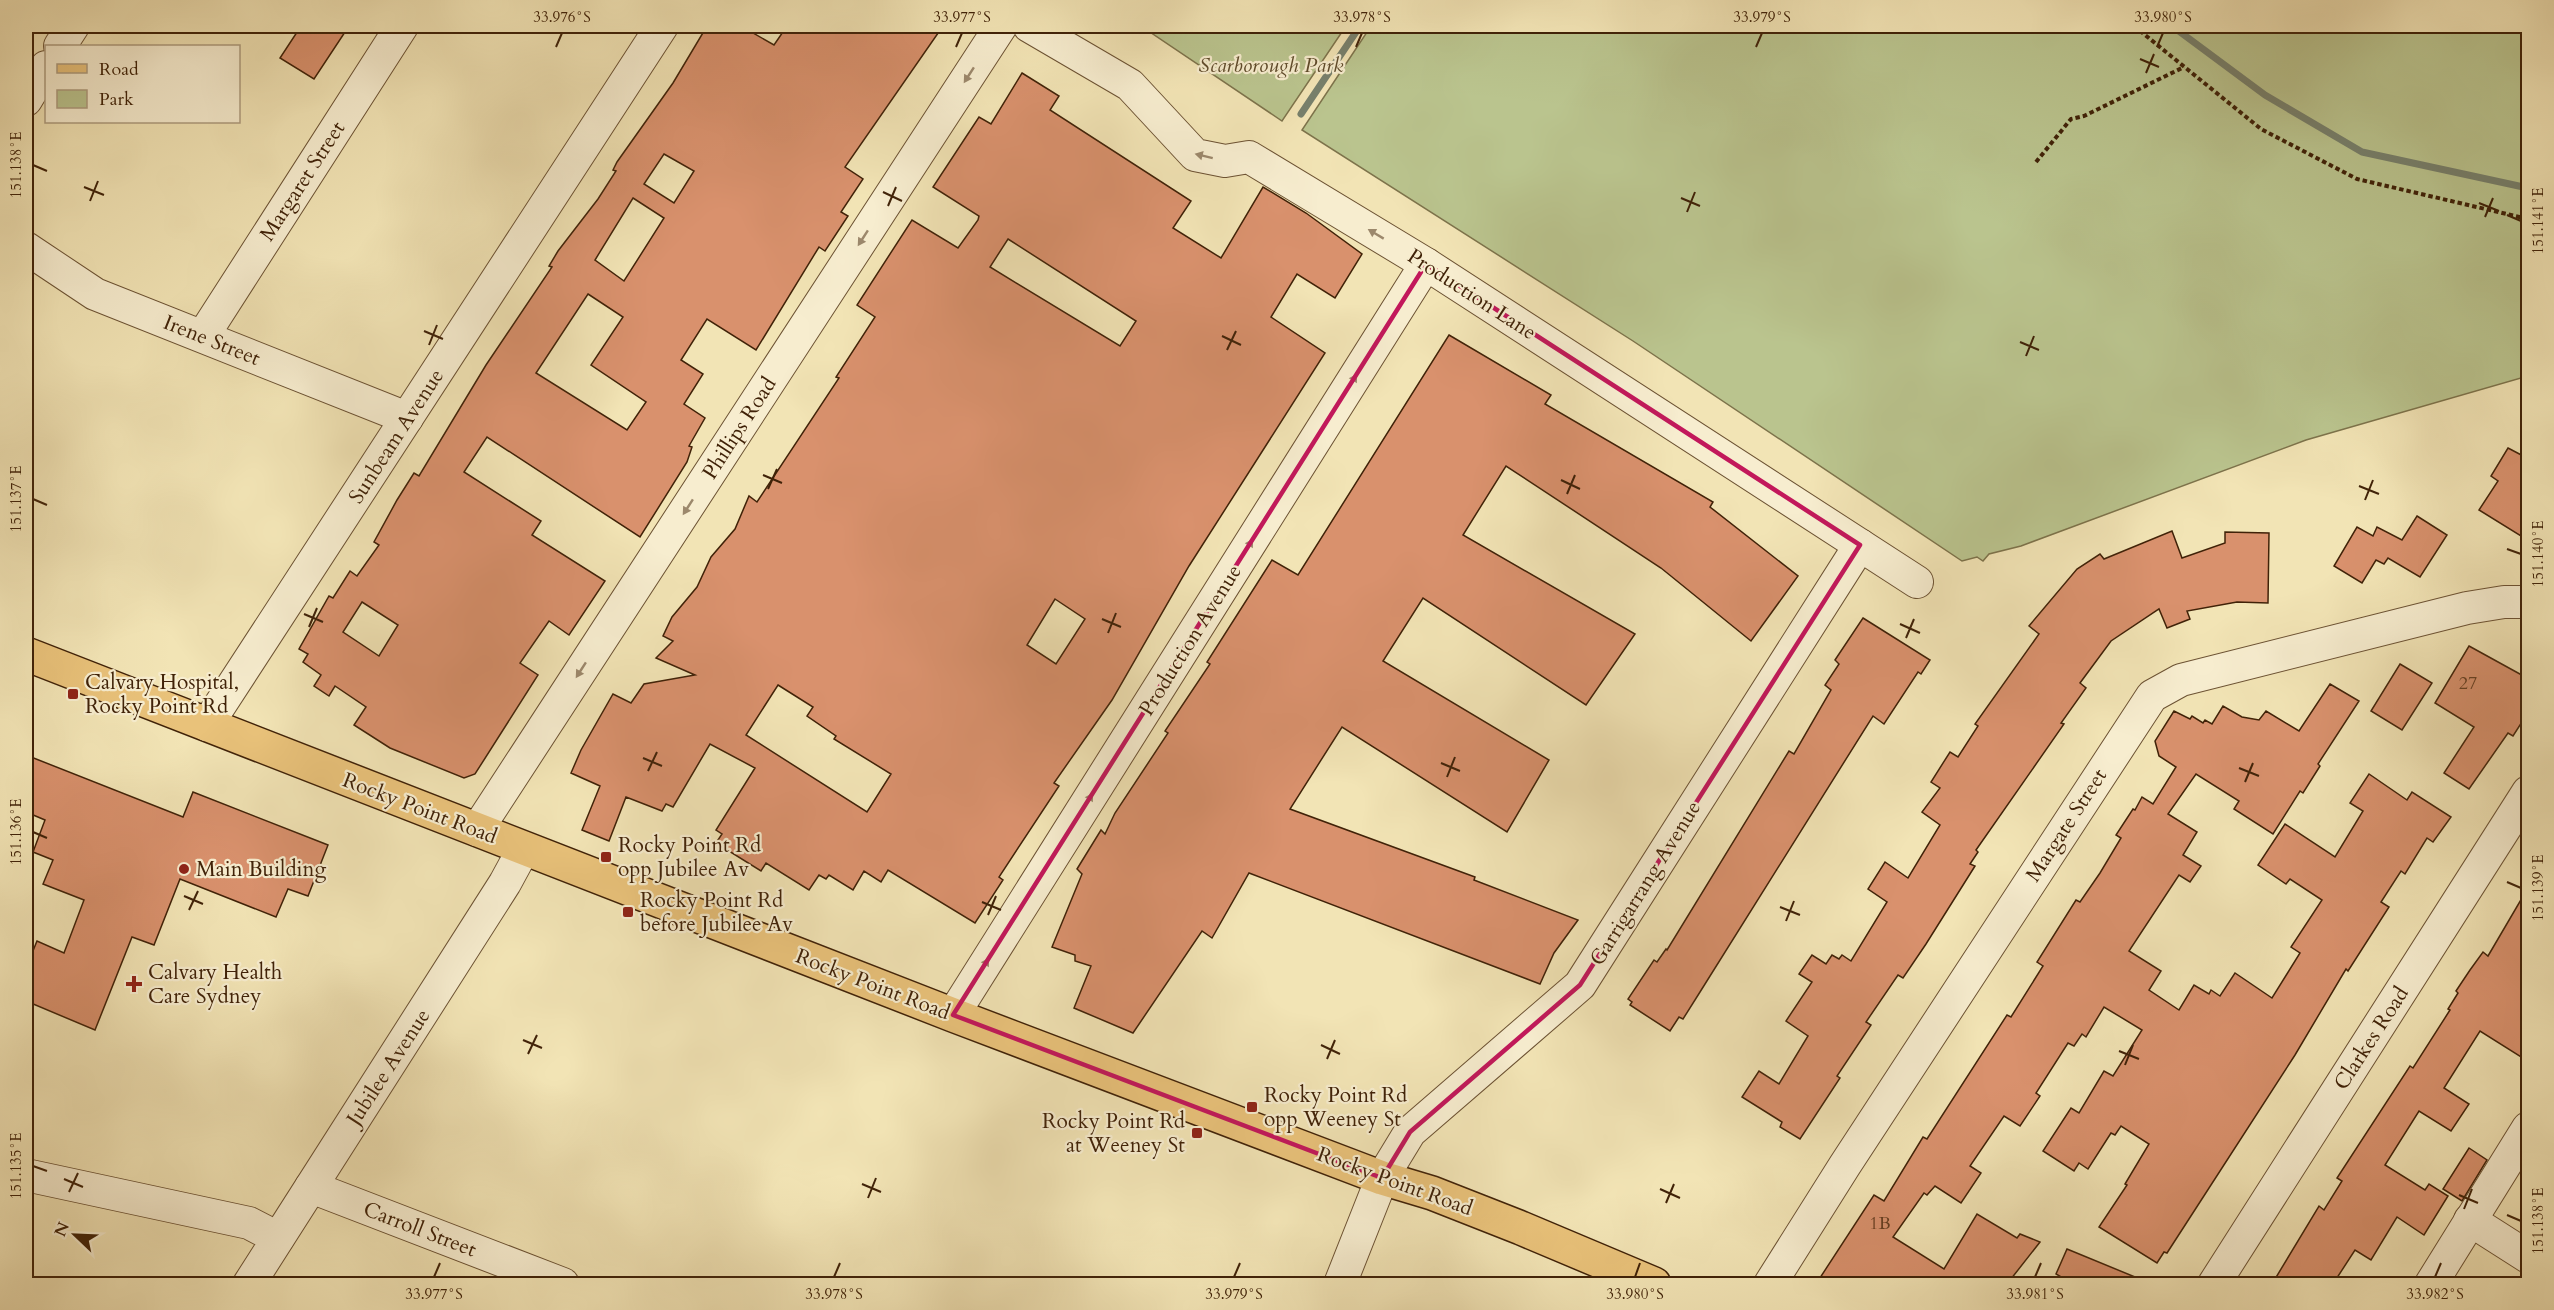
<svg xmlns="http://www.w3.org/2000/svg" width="2554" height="1310" viewBox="0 0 2554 1310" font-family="Cardo,serif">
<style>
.green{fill:#bac48e;stroke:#7d734b;stroke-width:1.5}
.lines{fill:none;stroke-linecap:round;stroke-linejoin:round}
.stream{stroke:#77806c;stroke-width:7}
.building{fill:#d9916d;stroke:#402208;stroke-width:1.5;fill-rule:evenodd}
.minor-casing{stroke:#6c5233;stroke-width:34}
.major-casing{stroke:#402208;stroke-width:36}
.path{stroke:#402208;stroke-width:4;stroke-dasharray:4.5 3;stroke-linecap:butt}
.minor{stroke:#f7edcf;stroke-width:32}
.major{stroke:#e9c27a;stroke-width:33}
.oneway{fill:#9c886c}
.marked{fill:none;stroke:#c2185b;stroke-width:4.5;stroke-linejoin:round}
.ticks{fill:none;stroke:#402208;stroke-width:2}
.poi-dot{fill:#8f2418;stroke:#f7edcf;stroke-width:2}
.labels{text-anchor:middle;stroke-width:4.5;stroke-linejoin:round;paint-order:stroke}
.number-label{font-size:18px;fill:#663e21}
.park-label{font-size:21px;font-style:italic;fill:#5e4a2a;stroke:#f7edcf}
.street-label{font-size:21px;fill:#402208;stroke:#f7edcf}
.poi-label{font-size:21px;fill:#402208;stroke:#f7edcf;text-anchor:start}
.neatline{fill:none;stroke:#402208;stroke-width:2}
.ticks-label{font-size:15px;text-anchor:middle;fill:#402208}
</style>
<rect width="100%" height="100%" fill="#f2e4b5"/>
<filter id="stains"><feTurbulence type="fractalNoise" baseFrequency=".00333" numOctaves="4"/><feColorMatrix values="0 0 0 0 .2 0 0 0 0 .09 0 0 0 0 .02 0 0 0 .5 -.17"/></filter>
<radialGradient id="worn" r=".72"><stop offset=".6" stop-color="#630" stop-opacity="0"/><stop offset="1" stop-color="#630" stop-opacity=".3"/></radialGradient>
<g class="green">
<path d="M1141,26H1346L1282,121Z"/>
<path d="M1371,26H2528V376L2306,440L2021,546L1989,554L1983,561L1977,557L1962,561L1633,341L1302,130Z"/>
</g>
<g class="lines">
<g class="stream">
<path d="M2172,26L2265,95L2362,152L2528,188"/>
<path d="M1301,114L1360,26"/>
</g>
</g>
<g class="building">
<path d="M301,26H349L314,79L280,58Z"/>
<path d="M707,26H741L774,45L787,26H943L845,167L863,179L841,212L848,216L825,251L819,247L756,350L707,319L681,360L703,374L684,404L705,418L689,446L692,447L687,462L640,537L487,437L464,472L541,521L532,535L605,581L569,635L549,621L520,663L538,675L475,774L464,778L390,748L354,725L366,707L335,686L329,696L314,686L321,675L303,662L308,654L299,649L329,596L333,598L350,571L357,576L379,545L374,542L397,500L414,473L419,476L486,365L552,267L549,266L558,251L598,199L616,171L613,170L617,162L673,83ZM664,154L694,171L674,203L644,184ZM633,198L664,218L624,281L595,260ZM588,294L623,317L591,365L646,402L627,430L536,373ZM362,602L398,625L379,656L343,632Z"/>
<path d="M1022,73L1059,96L1050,110L1191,201L1173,228L1221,258L1263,187L1306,213L1362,254L1335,298L1297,274L1271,317L1325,353L1189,566L1112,700L1054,783L1059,786L999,877L1003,880L975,923L888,870L881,882L864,871L853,890L829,875L826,879L819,875L809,890L766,863L761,871L716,843L722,834L716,830L755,768L710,744L673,807L666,804L662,811L626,797L609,841L582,830L600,786L571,773L581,750L613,694L631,703L644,684L695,675L656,658L673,641L663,636L672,617L697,587L711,557L735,529L749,496L757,502L839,378L836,377L875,317L857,305L912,220L958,248L978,220L979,216L933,187L979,117L991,124ZM1008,239L1136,321L1120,346L990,267ZM1055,599L1085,619L1056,664L1027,645ZM778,685L813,707L807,716L836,736L834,739L891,774L867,812L746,735Z"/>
<path d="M1449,335L1551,395L1545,404L1713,502L1710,507L1798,576L1751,641L1661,568L1506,466L1463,535L1635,634L1586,705L1423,598L1383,661L1549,760L1507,832L1342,727L1290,809L1475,877L1474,880L1578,920L1554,953L1540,984L1249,873L1212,938L1202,931L1133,1033L1074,1008L1091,966L1075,961V955L1052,947L1082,874L1077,869L1101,830L1105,834L1115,813L1168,733L1165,731L1210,664L1207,662L1272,560L1298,575Z"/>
<path d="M2508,448L2529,459V541L2479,510L2498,481L2491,476Z"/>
<path d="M2417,516L2447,535L2420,577L2388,558L2384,564L2376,560L2362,583L2334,566L2357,527L2373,536L2377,527L2402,540Z"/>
<path d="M2172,531L2182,558L2225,543V532L2269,533L2268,603L2237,602L2187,611L2190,619L2167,628L2159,609L2111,641L2080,683L2086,688L2061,723L2064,724L1976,850L1978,852L1970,864L1975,866L1926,944L1903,978L1898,975L1866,1022L1871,1025L1837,1076L1840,1078L1800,1139L1780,1127L1782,1122L1742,1097L1759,1071L1779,1084L1808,1036L1786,1021L1812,982L1799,974L1812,955L1826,964L1832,955L1839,959L1842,955L1851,961L1887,902L1868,889L1885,862L1908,878L1940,825L1922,812L1940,788L1931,782L1950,752L1958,757L1978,726L1975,724L2039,634L2029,626L2077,569L2100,554L2104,559Z"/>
<path d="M1863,618L1930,660L1921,674L1918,672L1884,724L1873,716L1700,992L1683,1019L1679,1017L1670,1031L1630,1005L1632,1002L1628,999L1654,960L1657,962L1666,949L1667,950L1789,751L1794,754L1831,690L1825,685L1839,664L1835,660Z"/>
<path d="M2469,646L2529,679V711L2513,736L2508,733L2469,789L2444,773L2474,727L2435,703Z"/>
<path d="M2400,664L2432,683L2402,730L2371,711Z"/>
<path d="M2330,684L2359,701L2318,764L2320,766L2303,793L2300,791L2273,834L2234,809L2239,801L2196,774L2168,814L2197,832L2183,855L2201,866L2190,882L2179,875L2129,951L2161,971L2149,990L2179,1010L2194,985L2209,994L2211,990L2220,996L2235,973L2272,998L2300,953L2291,947L2322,900L2290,879L2286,884L2258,865L2285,824L2335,857L2363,811L2350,803L2369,774L2407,800L2412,792L2451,817L2433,842L2427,838L2405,874L2401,871L2381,902L2389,907L2348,971L2346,969L2295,1055L2167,1253L2164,1252L2157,1263L2099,1227L2127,1185L2125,1184L2149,1144L2121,1126L2115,1135L2111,1133L2088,1169L2079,1163L2074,1171L2043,1151L2071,1108L2079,1113L2104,1071L2113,1076L2142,1030L2104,1007L2086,1037L2082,1034L2074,1046L2068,1043L2036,1093L2040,1096L2020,1126L2004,1116L1970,1166L1981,1173L1961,1203L1935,1186L1927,1195L1924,1193L1893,1237L1944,1269L1977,1214L2017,1238L2020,1234L2040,1242L2007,1284H1816L1874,1195L1884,1201L1923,1137L1927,1139L2007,1015L2011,1017L2043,966L2037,962L2076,900L2080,902L2100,873L2121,838L2116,835L2133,809L2135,810L2142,797L2153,804L2176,767L2159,756L2155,741L2174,711L2190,719L2192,716L2203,723L2205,720L2212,724L2223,706L2242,717L2259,720L2266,711L2299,731Z"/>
<path d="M26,755L183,817L193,792L328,845L308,896L288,889L276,917L180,879L154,945L132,937L95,1030L26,1001V968L37,941L64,953L84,900L43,884L53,860L33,852L45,820L26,812Z"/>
<path d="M2529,886V1062L2480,1031L2444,1088L2469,1104L2451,1131L2419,1111L2385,1165L2425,1190L2429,1184L2448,1196L2424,1235L2397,1217L2371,1260L2355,1250L2333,1284H2272L2319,1206L2324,1210L2342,1181L2337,1178L2410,1066L2413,1068L2450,1010L2448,1009L2458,993L2456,991L2470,970L2483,952L2488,956Z"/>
<path d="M2469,1148L2487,1160L2462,1201L2443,1189Z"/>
<path d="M2067,1249L2152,1284H2073L2056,1274Z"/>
</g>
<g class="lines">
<g class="minor-casing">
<g id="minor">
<path d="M1029,26L1130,85L1195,155L1225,161L1249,157L1426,264L1917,582"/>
<path d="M60,46L73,26"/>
<path d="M26,100L46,67"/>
<path d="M26,248L95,294L407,418"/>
<path d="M203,336L402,26"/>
<path d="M207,725L662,26"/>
<path d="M477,830L1001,26"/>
<path d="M953,1015L1426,264"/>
<path d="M26,1175L249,1223L278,1238"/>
<path d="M311,1187L563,1284"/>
<path d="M2470,1220L2528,1257"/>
<path d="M249,1284L505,883L524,848"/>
<path d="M1340,1284L1382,1178L1410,1132L1580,985L1860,545"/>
<path d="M1770,1284L1845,1165L2152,696L2181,680L2467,608L2504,602H2528"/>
<path d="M2214,1284L2528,792"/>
<path d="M2431,1284L2528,1128"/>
</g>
</g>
<g class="major-casing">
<path id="major" d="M26,654L953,1015L1382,1178L1432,1193L1521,1228L1654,1284"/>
</g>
<g class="path">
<path d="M2134,26L2261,129L2357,179L2528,219"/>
<path d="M2036,162L2071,119L2084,116L2184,67"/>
</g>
<use href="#minor" class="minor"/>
<use href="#major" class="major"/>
</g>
<defs><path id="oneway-solid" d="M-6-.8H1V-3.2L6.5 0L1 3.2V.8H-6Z" transform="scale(1.5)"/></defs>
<g class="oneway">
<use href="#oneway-solid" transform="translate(969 75) rotate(123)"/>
<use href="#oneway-solid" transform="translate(1204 156) rotate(-166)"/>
<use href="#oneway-solid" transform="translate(1376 234) rotate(-149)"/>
<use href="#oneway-solid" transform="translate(863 238) rotate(123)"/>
<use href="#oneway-solid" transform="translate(1352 382) rotate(-58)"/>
<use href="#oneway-solid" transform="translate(688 507) rotate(123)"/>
<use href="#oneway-solid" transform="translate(1248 547) rotate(-58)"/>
<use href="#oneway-solid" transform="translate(581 670) rotate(123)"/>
<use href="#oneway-solid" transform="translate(1088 801) rotate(-58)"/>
<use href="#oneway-solid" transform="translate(984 966) rotate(-58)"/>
</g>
<path class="marked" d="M1426,264L1860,545L1580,985L1410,1132L1382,1178L953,1015Z"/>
<path class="ticks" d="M556,47L562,33M956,47L962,33M1356,47L1362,33M1756,47L1762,33M2157,47L2163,33M2140,59L2159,67M2146,73L2154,54M33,165L47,171M84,187L104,195M883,192L902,201M1681,198L1700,206M90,201L98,181M2479,203L2499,211M888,206L896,187M1687,212L1695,192M2507,215L2521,221M2485,217L2493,198M424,331L443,339M1222,336L1241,345M2020,342L2039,350M429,345L437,325M1227,350L1236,331M2026,356L2034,336M763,475L782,483M1561,480L1580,489M2359,486L2379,494M768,489L777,469M1567,494L1575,475M33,499L47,505M2365,500L2373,480M2507,549L2521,554M304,614L323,622M1102,619L1121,627M1900,624L1920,633M309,627L317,608M1108,633L1116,613M1906,638L1914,619M643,758L662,766M1441,763L1460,771M2239,768L2259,776M648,771L657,752M1447,777L1455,757M2245,782L2253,763M33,832L47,838M2507,882L2521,888M184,896L203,904M982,902L1001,910M1780,907L1800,915M189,910L198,891M988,915L996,896M1786,921L1794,901M523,1040L542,1048M1321,1045L1340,1054M2119,1051L2139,1059M528,1054L537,1035M1327,1059L1335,1040M2125,1065L2133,1045M33,1166L47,1171M64,1179L83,1187M862,1184L881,1192M1660,1189L1680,1198M69,1192L78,1173M2459,1195L2478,1203M868,1198L876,1178M1666,1203L1674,1184M2464,1209L2472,1189M2507,1215L2521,1221M434,1277L440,1263M834,1277L840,1263M1234,1277L1240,1263M1635,1277L1640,1263M2035,1277L2041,1263M2435,1277L2441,1263"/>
<g class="poi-dot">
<rect x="67" y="688" width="12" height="12" rx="3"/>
<rect x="600" y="851" width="12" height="12" rx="3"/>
<circle cx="184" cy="869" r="6"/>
<rect x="622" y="906" width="12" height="12" rx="3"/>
<path d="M131 975h6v6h6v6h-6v6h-6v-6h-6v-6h6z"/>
<rect x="1246" y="1101" width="12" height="12" rx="3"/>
<rect x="1191" y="1127" width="12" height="12" rx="3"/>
</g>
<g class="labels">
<g class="number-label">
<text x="2468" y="689">27</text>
<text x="1880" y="1229">1B</text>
</g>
<g class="park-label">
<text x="1271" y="72">Scarborough Park</text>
</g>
<g class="street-label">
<text transform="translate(302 181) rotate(-57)" y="7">Margaret Street</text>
<text transform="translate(1472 294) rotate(33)" y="7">Production Lane</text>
<text transform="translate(212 340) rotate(22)" y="7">Irene Street</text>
<text transform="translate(739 428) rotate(-57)" y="7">Phillips Road</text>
<text transform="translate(396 436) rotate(-57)" y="7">Sunbeam Avenue</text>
<text transform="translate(1190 640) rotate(-58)" y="7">Production Avenue</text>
<text transform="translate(420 808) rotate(21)" y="7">Rocky Point Road</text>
<text transform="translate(2066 825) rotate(-57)" y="7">Margate Street</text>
<text transform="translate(1645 883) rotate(-58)" y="7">Garrigarrang Avenue</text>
<text transform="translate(873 984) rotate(21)" y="7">Rocky Point Road</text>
<text transform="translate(2371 1038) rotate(-57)" y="7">Clarkes Road</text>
<text transform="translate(388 1067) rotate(-57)" y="7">Jubilee Avenue</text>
<text transform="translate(1395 1181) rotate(20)" y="7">Rocky Point Road</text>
<text transform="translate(420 1229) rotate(21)" y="7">Carroll Street</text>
</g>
<g class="poi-label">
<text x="85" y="689">Calvary Hospital,<tspan x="85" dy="24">Rocky Point Rd</tspan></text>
<text x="618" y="852">Rocky Point Rd<tspan x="618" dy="24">opp Jubilee Av</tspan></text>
<text x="196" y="876">Main Building</text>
<text x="640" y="907">Rocky Point Rd<tspan x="640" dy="24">before Jubilee Av</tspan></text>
<text x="148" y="979">Calvary Health<tspan x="148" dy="24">Care Sydney</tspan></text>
<text x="1264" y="1102">Rocky Point Rd<tspan x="1264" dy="24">opp Weeney St</tspan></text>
<text x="1185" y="1128" text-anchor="end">Rocky Point Rd<tspan x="1185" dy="24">at Weeney St</tspan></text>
</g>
</g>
<rect width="2554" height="1310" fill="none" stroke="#f2e4b5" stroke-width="66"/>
<rect x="45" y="45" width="195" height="78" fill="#f7edcf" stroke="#ae9c7f" stroke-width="1.5"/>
<rect x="57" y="64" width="30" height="9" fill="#e9c27a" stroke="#ae9c7f" stroke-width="1.5"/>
<text x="99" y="75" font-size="18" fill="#402208">Road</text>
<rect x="57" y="90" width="30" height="18" fill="#bac48e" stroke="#ae9c7f" stroke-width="1.5"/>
<text x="99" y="105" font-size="18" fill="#402208">Park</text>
<g transform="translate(75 1235) rotate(293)" stroke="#f7edcf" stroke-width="4.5" paint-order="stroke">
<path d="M0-4.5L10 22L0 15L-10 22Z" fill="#402208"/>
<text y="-9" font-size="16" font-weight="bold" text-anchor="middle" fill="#402208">N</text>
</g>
<rect x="33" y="33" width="2488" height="1244" class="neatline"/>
<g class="ticks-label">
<text x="562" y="22">33.976°S</text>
<text x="962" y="22">33.977°S</text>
<text x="1362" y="22">33.978°S</text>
<text x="1762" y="22">33.979°S</text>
<text x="2163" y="22">33.980°S</text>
<text transform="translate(16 165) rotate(-90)" y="5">151.138°E</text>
<text transform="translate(2538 221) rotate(-90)" y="5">151.141°E</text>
<text transform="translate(16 499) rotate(-90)" y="5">151.137°E</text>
<text transform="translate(2538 554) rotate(-90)" y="5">151.140°E</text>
<text transform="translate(16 832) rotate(-90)" y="5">151.136°E</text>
<text transform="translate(2538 888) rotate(-90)" y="5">151.139°E</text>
<text transform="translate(16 1166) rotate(-90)" y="5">151.135°E</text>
<text transform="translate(2538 1221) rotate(-90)" y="5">151.138°E</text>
<text x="434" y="1299">33.977°S</text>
<text x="834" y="1299">33.978°S</text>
<text x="1234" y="1299">33.979°S</text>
<text x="1635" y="1299">33.980°S</text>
<text x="2035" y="1299">33.981°S</text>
<text x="2435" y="1299">33.982°S</text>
</g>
<rect width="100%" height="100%" filter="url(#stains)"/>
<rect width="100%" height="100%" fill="url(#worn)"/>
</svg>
